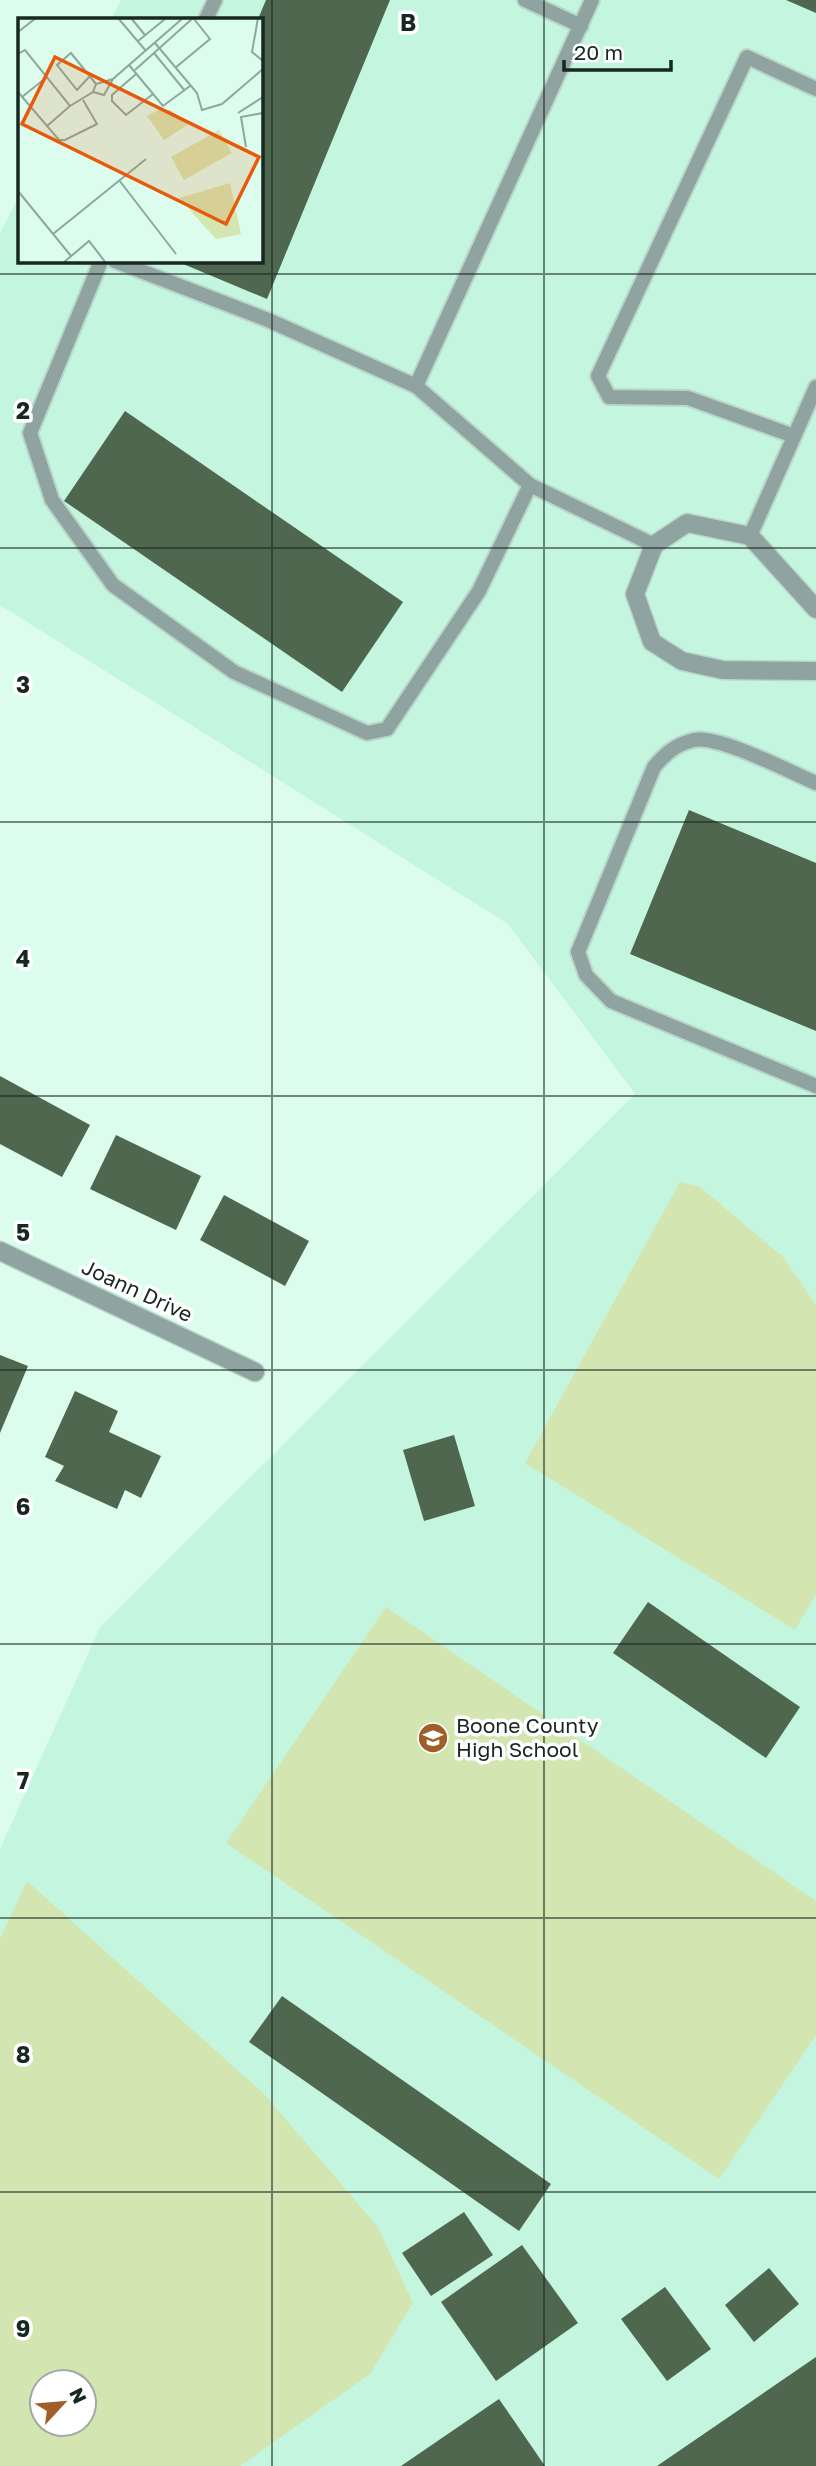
<svg xmlns="http://www.w3.org/2000/svg" width="816" height="2466" viewBox="0 0 816 2466" font-family="'Golos Text',sans-serif">
<style>
.built{fill:#c4f6df;fill-rule:evenodd}
.green{fill:#d3e5b0;fill-rule:evenodd}
.building{fill:#4e674e}
.lines{fill:none;stroke-linecap:round;stroke-linejoin:round}
.lane-casing{stroke:#b9d6c9;stroke-width:18}
.street-casing{stroke:#b9d6c9;stroke-width:21}
.lane{stroke:#8fa3a1;stroke-width:14}
.street{stroke:#8fa3a1;stroke-width:18}
.grid{fill:none;stroke:#172721;stroke-width:2;stroke-opacity:0.55}
.labels{text-anchor:middle;stroke-width:7;stroke-linejoin:round;paint-order:stroke}
.street-label{font-size:21px;fill:#172721;stroke:#fff}
.poi-label{font-size:21px;fill:#172721;stroke:#fff;text-anchor:start}
.inset-road{fill:none;stroke:#8da79c;stroke-width:2}
.view{fill:#e8590c;fill-opacity:0.15;stroke:#e8590c;stroke-width:3.5}
.inset-edge{fill:none;stroke:#172721;stroke-width:3.5}
.grid-label{font-size:23px;text-anchor:middle;font-weight:bold;fill:#172721;stroke:#fff;stroke-width:7;stroke-linejoin:round;paint-order:stroke}
</style>
<rect width="100%" height="100%" fill="#dcfdee"/>
<path class="built" d="M121,0H816V2466H0V1849L100,1627L635,1094L508,924L0,605V233L19,196V261H261V19H111ZM42,2382H84V2424H42Z"/>
<g class="green">
<path d="M680,1182L699,1186L783,1257L816,1305V1594L795,1630L525,1463Z"/>
<path d="M386,1607L816,1901V2035L719,2179L226,1843Z"/>
<path d="M27,1881L264,2094L378,2227L413,2303L370,2374L240,2466H0V1939ZM84,2382V2424H42V2382Z"/>
</g>
<g class="building">
<path d="M266,0H390L267,299L176,261H261V19H258Z"/>
<path d="M786,0H816V13Z"/>
<path d="M125,411L403,602L342,692L64,501Z"/>
<path d="M689,810L816,863V1031L630,954Z"/>
<path d="M0,1076L90,1125L62,1177L0,1144Z"/>
<path d="M116,1135L201,1176L176,1230L90,1189Z"/>
<path d="M224,1195L309,1241L285,1286L200,1240Z"/>
<path d="M0,1355L28,1366L0,1433Z"/>
<path d="M75,1391L118,1411L109,1432L161,1456L141,1498L125,1490L117,1509L55,1481L64,1466L45,1457Z"/>
<path d="M454,1435L475,1506L424,1521L403,1450Z"/>
<path d="M648,1602L800,1707L766,1758L613,1653Z"/>
<path d="M282,1996L551,2184L519,2231L249,2042Z"/>
<path d="M464,2212L493,2255L431,2296L402,2253Z"/>
<path d="M522,2245L578,2323L496,2381L441,2302Z"/>
<path d="M769,2268L799,2304L754,2342L725,2305Z"/>
<path d="M665,2287L711,2349L667,2381L621,2319Z"/>
<path d="M816,2357V2466H657Z"/>
<path d="M499,2399L545,2466H401Z"/>
</g>
<g class="lines">
<g class="lane-casing">
<g id="lane">
<path d="M525,0L581,26"/>
<path d="M592,0L416,386L530,485L654,545"/>
<path d="M206,19L215,0"/>
<path d="M101,261L30,433L52,500L113,585L234,672L367,733L387,729L479,591L530,485"/>
<path d="M115,261L268,320L416,386"/>
<path d="M794,436L688,398L609,397L598,376L747,57L816,89"/>
<path d="M750,536L816,387"/>
<path d="M816,783C790,772 719,735 694,740C676,744 665,754 654,767L578,952L586,975L611,1001L816,1086"/>
</g>
</g>
<g class="street-casing">
<g id="street">
<path d="M816,609L750,536L687,523L654,545L635,594L652,642L682,661L723,670L816,671"/>
<path d="M0,1251L255,1372"/>
</g>
</g>
<use href="#lane" class="lane"/>
<use href="#street" class="street"/>
</g>
<path class="grid" d="M272,0V2466M544,0V2466M0,274H816M0,548H816M0,822H816M0,1096H816M0,1370H816M0,1644H816M0,1918H816M0,2192H816"/>
<defs>
<g id="school-disc" transform="scale(1.575)"><circle r="9.5" fill="#9f5f29" stroke="#fff"/><path d="M0-5L7-2L0 1L-7-2ZM-4 1L0 2.5L4 1V4Q0 6-4 4Z" fill="#fff"/></g>
</defs>
<g fill-rule="evenodd">
<use href="#school-disc" x="433" y="1738"/>
</g>
<g class="labels">
<g class="street-label">
<text transform="translate(137 1291) rotate(25)" y="7">Joann Drive</text>
</g>
<g class="poi-label">
<text x="456" y="1733">Boone County<tspan x="456" dy="24">High School</tspan></text>
</g>
</g>
<g transform="translate(18 18)">
<rect width="245" height="245" fill="#dcfdee"/>
<path d="M140,92H153L171,106L146,122L129,98ZM201,112L214,135L166,162L153,139ZM212,165L223,216L198,221L161,180Z" fill="#d3e5b0"/>
<path class="inset-road" d="M100,0L128,33M113,0L127,17M240,0L234,34L245,43M0,14L18,0M120,23L147,1M137,25L179,75L184,92L204,86L245,51M136,35L167,73M0,36L7,32L52,88L75,74M111,47L145,88L172,68M157,50L192,21L176,1M117,52L175,0M118,56L94,77V83L108,97L135,76M72,58L59,72L39,47L53,35L78,66M95,61L78,66L75,74L86,77L95,61L165,0M0,74L41,122H47L79,106L65,82M4,79L29,59M220,95L245,79M29,108L52,88M228,129L223,99L245,95M101,162L158,236M0,173L53,238M35,216L128,141M45,245L71,223L88,245"/>
<path class="view" d="M37,39L241,139L208,206L4,106Z"/>
<rect width="245" height="245" class="inset-edge"/>
</g>
<g class="grid-label">
<text x="408" y="31">B</text>
<text x="23" y="419">2</text>
<text x="23" y="693">3</text>
<text x="23" y="967">4</text>
<text x="23" y="1241">5</text>
<text x="23" y="1515">6</text>
<text x="23" y="1789">7</text>
<text x="23" y="2063">8</text>
<text x="23" y="2337">9</text>
</g>
<g transform="translate(63 2403) rotate(64)"><circle r="33" fill="#ffffff" stroke="#a2a9a6" stroke-width="2"/>
<path d="M0-5L12 26L0 18L-12 26Z" fill="#9f5f29"/>
<text y="-10" font-size="19" font-weight="bold" text-anchor="middle" fill="#172721">N</text>
</g>
<path d="M564 60v10h107v-10" fill="none" stroke="#172721" stroke-width="3.5"/>
<text x="574" y="60" font-size="21" fill="#172721" stroke="#ffffff" stroke-width="5" paint-order="stroke">20 m</text>
</svg>
